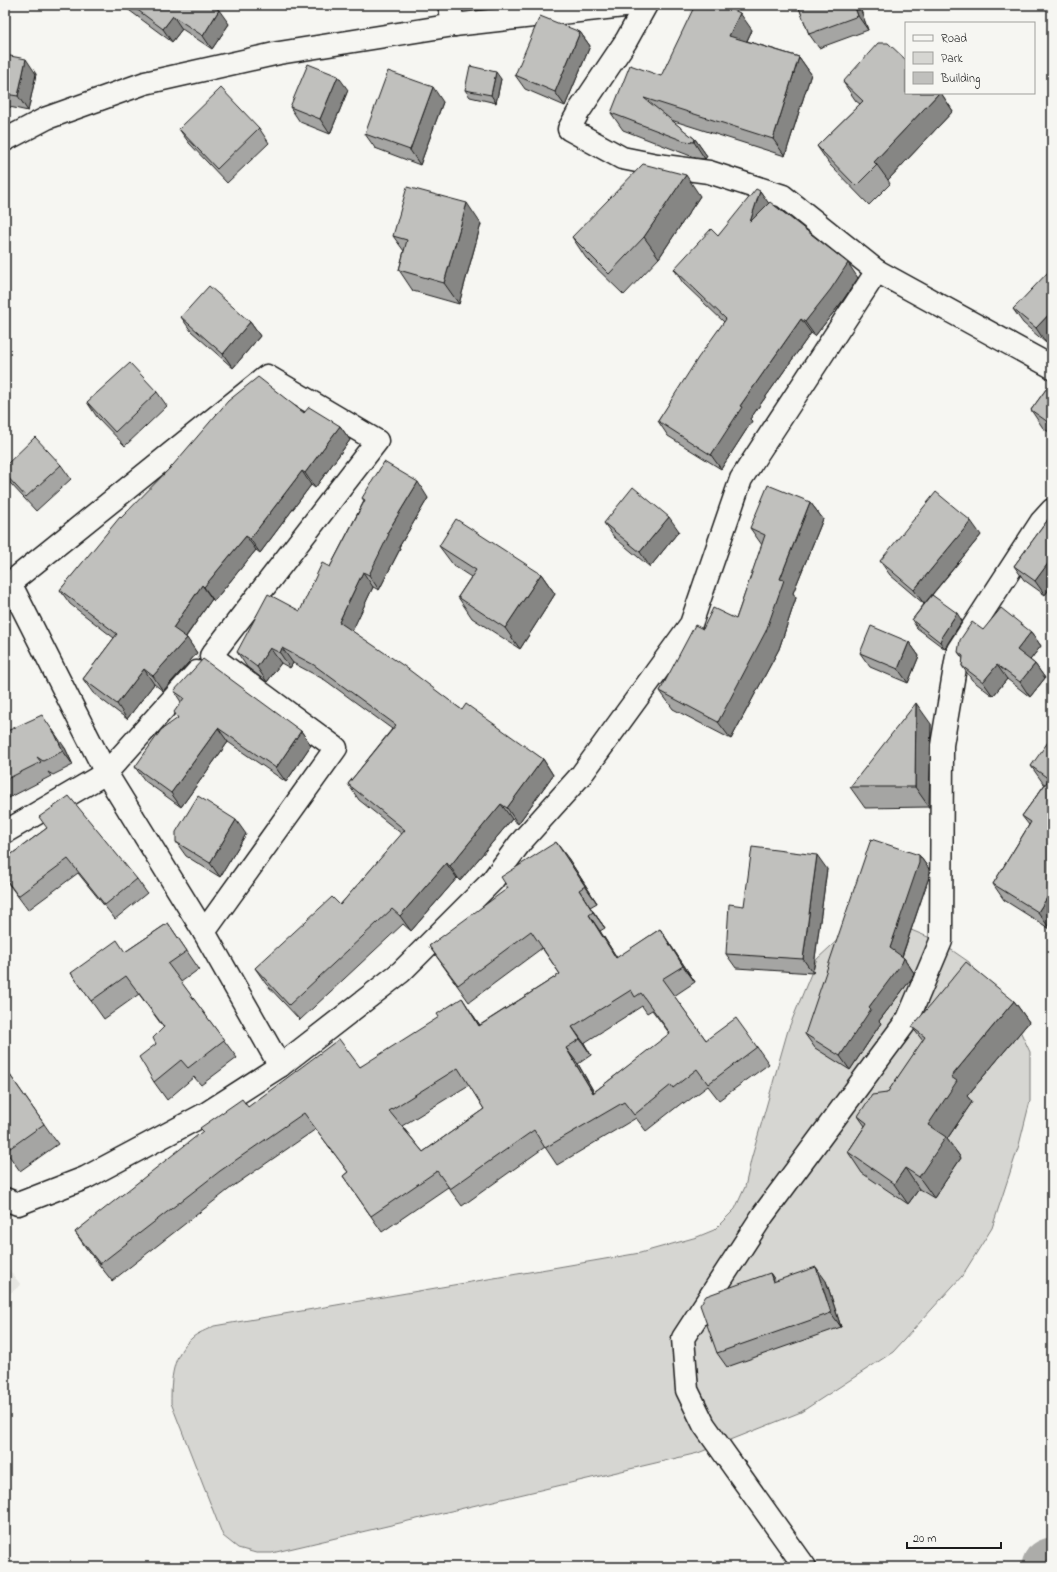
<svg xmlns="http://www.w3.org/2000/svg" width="1057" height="1572" viewBox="0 0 1057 1572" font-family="'Indie Flower',sans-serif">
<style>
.built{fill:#e6e6e2}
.green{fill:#d6d6d2;stroke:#797977}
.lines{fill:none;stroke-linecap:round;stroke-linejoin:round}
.river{stroke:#acaca9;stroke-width:57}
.street-casing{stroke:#1c1c1c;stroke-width:25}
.street{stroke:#f6f6f2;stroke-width:22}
.wall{fill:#a5a5a3;stroke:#1c1c1c;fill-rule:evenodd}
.shaded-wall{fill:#868684;stroke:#1c1c1c}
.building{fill:#c0c0bd;stroke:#1c1c1c;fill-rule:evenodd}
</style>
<rect width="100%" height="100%" fill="#f6f6f2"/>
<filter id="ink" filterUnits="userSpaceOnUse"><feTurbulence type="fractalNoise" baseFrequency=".025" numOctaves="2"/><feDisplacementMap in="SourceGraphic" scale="8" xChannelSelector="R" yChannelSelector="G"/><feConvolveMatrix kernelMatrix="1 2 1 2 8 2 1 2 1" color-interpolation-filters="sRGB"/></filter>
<g filter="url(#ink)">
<path class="built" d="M5,1265L21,1285L5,1297Z"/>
<path class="green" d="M892,922L940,942L969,962L980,982L1014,1018L1030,1052V1101L1019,1145L992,1228L962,1276L893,1352L801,1412L698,1453L272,1553H256L238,1548L223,1536L171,1403C171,1379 172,1355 192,1338C197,1333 207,1330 214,1326L640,1253L697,1237L714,1230L735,1209L745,1187L751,1160L788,1030L817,959L844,934Z"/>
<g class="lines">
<path class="river" d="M1050,1567L1052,1566"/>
<g class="street-casing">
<g id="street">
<path d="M449,5L454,25"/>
<path d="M646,5L626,41L579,111L569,129L622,158L657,165L709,172L783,196L877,271L1052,367"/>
<path d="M5,140L47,118L145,83L279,53L454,25L633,5"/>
<path d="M10,583L106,773L204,932L280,1066"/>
<path d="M5,587L267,376L377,441L211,656L336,748L204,932"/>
<path d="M5,832L106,773L197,672"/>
<path d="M5,1199L18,1204L85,1178L207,1113L280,1066L401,972L492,881L520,843L582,774L691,624L741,479L877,271"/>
<path d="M805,1567L704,1425L687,1390L683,1338L763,1215L908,1019L941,941L942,745L958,650L1041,522L1052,510"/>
</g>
</g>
<use href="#street" class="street"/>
</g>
<g class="wall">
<path d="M122,5H211L229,24L212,49L182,29L172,42Z"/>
<path d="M798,5H859L868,30L819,48L809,34Z"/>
<path d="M752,30L747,41L799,57L811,74L785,156L671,120L695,139L707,156L705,159L696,158L623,130L611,113L661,76Z"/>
<path d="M580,32L590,46L565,106L525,89L515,75Z"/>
<path d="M5,55L36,74L28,111L5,106Z"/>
<path d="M501,79L496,103L470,97L465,90Z"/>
<path d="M843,82L906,93H941L953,111L888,180L890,184L869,205L830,165L817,146L860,104L856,101Z"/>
<path d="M348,90L330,134L300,122L290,107Z"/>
<path d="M443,102L420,165L375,148L365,134Z"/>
<path d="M259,128L269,143L227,183L189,143L179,129Z"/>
<path d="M760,191L768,203L858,278L841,303L815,336L811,333L750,419L752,421L721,469L668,436L658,421L724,322L683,283L674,269L718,236Z"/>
<path d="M700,196L659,258L624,295L586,258L572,237Z"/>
<path d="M481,224L459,304L413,291L399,270L404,251L393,236Z"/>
<path d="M1052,270V336L1046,343L1023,323L1013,309Z"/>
<path d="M181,317L250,322L260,336L233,368L191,331Z"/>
<path d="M1052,381V434L1043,428L1031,410Z"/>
<path d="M157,392L167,406L125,446L97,417L87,402Z"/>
<path d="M304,413L340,426L350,440L315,488L311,485L260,553L256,550L214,601L212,599L186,637L197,653L163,691L154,684L127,719L93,693L83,679L114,638L70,604L60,590L121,518Z"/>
<path d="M61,465L71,479L36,511L11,484L5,475V466Z"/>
<path d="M362,498H428L399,547L400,549L379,590L373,587L352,631L462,710L543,759L553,775L518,824L512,819L460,881L457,878L411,931L403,924L300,1020L266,984L255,968L340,905L402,834L359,800L348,784L392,729L325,680L293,663L290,668L281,663L267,682L247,667L237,652L300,611L330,567L364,501Z"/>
<path d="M810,502L823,519L793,593L796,598L779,649L731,739L673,709L660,691L703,629L736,619L762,545L750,528Z"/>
<path d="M1052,514V585L1045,595L1024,580L1014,566Z"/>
<path d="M604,523L679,531L650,567L614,537Z"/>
<path d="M981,535L932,595L962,621L948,643L945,649L917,628L912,620L924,604L890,575L880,561Z"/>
<path d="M439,546L541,574L555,594L520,649L472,618L458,597L471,577L454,566Z"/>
<path d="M983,630L1031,632L1041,646L1030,660L1035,664L1045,678L1030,697L1007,679L993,696L972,680L962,666L963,659L958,652Z"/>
<path d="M909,642L919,656L908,683L870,667L860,653Z"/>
<path d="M174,691L301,731L311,745L286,782L228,742L181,807L145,781L135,767L178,718L181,702Z"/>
<path d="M931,724L929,807L865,808L850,787Z"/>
<path d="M5,732L65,748L73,765L53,775L48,772L51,776L5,800Z"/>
<path d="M1052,745V926L1050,929L1004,900L993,884L1029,825L1022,816L1045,784L1043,783L1031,766Z"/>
<path d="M47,828L137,879L147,893L115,919L78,873L28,910L5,879V859Z"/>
<path d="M246,834L220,877L186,856L176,842Z"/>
<path d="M919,855L929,869V877L902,957L904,958L914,973L912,978L879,1021L881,1023L850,1070L815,1048L805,1034Z"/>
<path d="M568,858L597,903L590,907L605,928L600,931L617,958L660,929L695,982L674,996L706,1040L757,1047L769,1064L719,1100L708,1086L684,1104L683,1102L646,1131L636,1118L557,1165L545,1147L462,1206L448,1187L382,1232L343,1176L348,1172L316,1129L232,1187L112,1281L86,1248L75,1232L248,1107L360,1067L473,1015L480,1025L560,974L542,948L469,1002L429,946ZM642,1006L647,1013L652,1010L670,1034L594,1092L578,1064L591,1055L584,1043ZM469,1085L484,1109L423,1152L402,1126Z"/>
<path d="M827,869L813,973L736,968L726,954L744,906Z"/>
<path d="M168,923L199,969L181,982L237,1058L201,1085L194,1077L167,1100L154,1082L156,1044L164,1028L139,994L104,1019L71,973L125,952Z"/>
<path d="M1014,1001L1029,1022L967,1096L972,1102L947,1139L961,1158L934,1198L919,1189L908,1204L862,1173L848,1152L865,1126L858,1116L887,1093L923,1041L912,1027Z"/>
<path d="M5,1068L58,1144L20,1171L5,1150Z"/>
<path d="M770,1273L775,1281H826L841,1327L727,1367L717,1353Z"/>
</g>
<g class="shaded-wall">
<path d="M854,5H859L868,30L858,16Z"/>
<path d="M219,10L229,24L212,49L203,36Z"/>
<path d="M740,13L752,30L741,53L729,36Z"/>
<path d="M173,16L182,29L172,42L163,29Z"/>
<path d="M580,32L590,46L565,106L555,92Z"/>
<path d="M799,57L811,74L785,156L773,139Z"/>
<path d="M26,59L36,74L28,111L18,96Z"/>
<path d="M496,72L501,79L496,103L491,95Z"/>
<path d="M338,76L348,90L330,134L320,119Z"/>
<path d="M433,87L443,102L420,165L410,150Z"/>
<path d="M939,93H941L953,111L888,180L877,165L874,162Z"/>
<path d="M695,139L707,156L705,159L694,142Z"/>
<path d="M686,175L700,196L659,258L644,237Z"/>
<path d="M760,191L770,205L750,222Z"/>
<path d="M467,203L481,224L459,304L444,283Z"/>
<path d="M848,263L858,278L841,303L815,336L805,322Z"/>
<path d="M1052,311V336L1046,343L1036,328Z"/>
<path d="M801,319L811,333L750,419L752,421L721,469L711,455L740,406Z"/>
<path d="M250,322L260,336L233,368L223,354Z"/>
<path d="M340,426L350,440L315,488L305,473Z"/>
<path d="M302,471L311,485L260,553L250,539Z"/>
<path d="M418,482L428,498L399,547L400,549L379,590L369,575L387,533Z"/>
<path d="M810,502L823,519L793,593L796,598L779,649L731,739L718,722L780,579Z"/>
<path d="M669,517L679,531L650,567L640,552Z"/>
<path d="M971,521L981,535L924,604L914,590Z"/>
<path d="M246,536L256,550L214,601L204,587Z"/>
<path d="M1052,558V585L1045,595L1035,581Z"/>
<path d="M363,572L373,587L349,638L339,622Z"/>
<path d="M541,574L555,594L520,649L505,628Z"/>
<path d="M202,585L212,599L182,642L173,628Z"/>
<path d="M957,613L962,621L948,643L945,649L940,642L942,636Z"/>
<path d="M1031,632L1041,646L1027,664L1017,650Z"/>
<path d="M187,638L197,653L163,691L153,676Z"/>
<path d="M909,642L919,656L908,683L898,669Z"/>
<path d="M270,648L281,663L267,682L257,667Z"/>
<path d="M282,648L293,663L290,668L280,653Z"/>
<path d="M1035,664L1045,678L1030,697L1020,682Z"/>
<path d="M997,665L1007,679L993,696L983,682Z"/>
<path d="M144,669L154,684L127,719L117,704Z"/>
<path d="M916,703L931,724L929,807L915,787Z"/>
<path d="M218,728L228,742L181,807L171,793Z"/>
<path d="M52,729L65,748L73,765L63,751Z"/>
<path d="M301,731L311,745L286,782L276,768Z"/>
<path d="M543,759L553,775L518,824L507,808Z"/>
<path d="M501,804L512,819L460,881L450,866Z"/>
<path d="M236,820L246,834L220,877L210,863Z"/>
<path d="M556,842L568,858L597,903L585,886Z"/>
<path d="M817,855L827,869L813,973L803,959Z"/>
<path d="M919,855L929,869V877L900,962L890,948Z"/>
<path d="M446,863L457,878L411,931L400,916Z"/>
<path d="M579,890L590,907L605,928L593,912Z"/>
<path d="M1052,890V926L1050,929L1038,912Z"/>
<path d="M589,915L600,931L628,975L616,958Z"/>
<path d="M660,929L671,946L695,982L683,966Z"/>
<path d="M904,958L914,973L912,978L879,1021L881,1023L850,1070L840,1056L869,1007Z"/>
<path d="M462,998L473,1015L491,1042L479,1026Z"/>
<path d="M1014,1001L1029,1022L967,1096L972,1102L947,1139L961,1158L934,1198L919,1177L928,1125L951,1077Z"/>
<path d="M572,1027L584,1043L591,1055L580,1039Z"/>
<path d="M566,1048L578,1064L604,1110L593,1093Z"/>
<path d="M905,1168L919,1189L908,1204L894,1184Z"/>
<path d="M816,1267L826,1281L841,1327L831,1313Z"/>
<path d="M770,1273L780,1287L773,1282Z"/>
</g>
<g class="building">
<path d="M131,5H211L219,10L203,36L173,16L163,29Z"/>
<path d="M695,5H723L740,13L729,36L799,57L773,139L644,98L695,139L694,142L684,141L611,113L630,65L661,76Z"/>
<path d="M798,5H854L858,16L809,34Z"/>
<path d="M540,16L580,32L555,92L515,75Z"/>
<path d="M878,43H888L906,60V93H939L874,162L877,165L856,186L817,146L863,101L843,82Z"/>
<path d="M5,55L26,59L18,96L5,94Z"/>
<path d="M308,64L338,76L320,119L290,107Z"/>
<path d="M470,66L496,72L491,95L465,90Z"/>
<path d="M388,71L433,87L410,150L365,134Z"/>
<path d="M221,88L259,128L217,169L179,129Z"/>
<path d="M643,164L686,175L644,237L609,274L572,237Z"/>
<path d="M407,187L467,203L444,283L399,270L407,240L393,236Z"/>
<path d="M756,189L760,191L750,222L770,202L848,263L831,289L805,322L801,319L740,406L742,407L711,455L658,421L698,358L726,319L674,269L711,229L718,236Z"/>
<path d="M1051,269L1052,270V311L1036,328L1013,309Z"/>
<path d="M209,286L250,322L223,354L181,317Z"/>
<path d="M130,363L157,392L115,432L87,402Z"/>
<path d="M258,377L304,413L309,407L340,426L305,473L302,471L250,539L246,536L204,587L202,585L173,628L187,638L153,676L144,669L117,704L83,679L117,634L60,590L120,517L121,518L173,465L228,401Z"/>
<path d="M1052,381V425L1031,410Z"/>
<path d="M35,437L61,465L26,497L5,474V466Z"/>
<path d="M384,462L418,482L387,533L389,534L369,575L363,572L339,622L404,666L462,710L466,704L543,759L507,808L501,804L450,866L446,863L400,916L392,909L289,1005L255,968L332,897L340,905L405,830L348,784L396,725L314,665L282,648L280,653L270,648L257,667L237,652L268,594L300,611L322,563L330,567L365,500L362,498Z"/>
<path d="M768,485L810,502L780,579L784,580L766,631L718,722L660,691L695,625L703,629L713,608L736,619L765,535L750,528Z"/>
<path d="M633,487L669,517L640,552L604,523Z"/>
<path d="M936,492L971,521L914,590L880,561Z"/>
<path d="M1052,514V558L1035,581L1014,566Z"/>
<path d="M456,519L541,574L505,628L458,597L476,570L439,546Z"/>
<path d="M932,595L957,613L942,636L940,642L912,620Z"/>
<path d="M1001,608L1031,632L1017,650L1035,664L1020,682L997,665L983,682L962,666L963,656L958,652L960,640L972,622L983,630Z"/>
<path d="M871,626L909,642L898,669L860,653Z"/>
<path d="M203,659L301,731L276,768L218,728L171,793L135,767L161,730L178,718L174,712L184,698L174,691Z"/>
<path d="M916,703L915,787H850Z"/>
<path d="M42,715L55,734L63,751L43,761L37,757L41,762L5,780V732Z"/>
<path d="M1048,742L1052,745V890L1038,912L993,884L1031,822L1022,816L1049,779L1031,766Z"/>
<path d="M69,796L137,879L105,905L68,859L18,896L5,878V859L47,828L39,817Z"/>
<path d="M198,796L236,820L210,863L176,842V832Z"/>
<path d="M871,839L919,855V863L890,948L904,958L902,963L869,1007L871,1009L840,1056L805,1034Z"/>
<path d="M556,842L585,886L579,890L593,912L589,915L616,958L660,929L683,966L662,979L706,1040L736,1018L757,1047L708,1084L697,1069L673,1088L671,1085L634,1115L624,1102L545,1148L534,1130L450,1189L437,1171L371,1216L343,1176L348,1172L304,1113L220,1171L100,1264L75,1232L203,1131L200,1128L242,1099L248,1107L339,1039L360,1067L439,1017L437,1014L462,998L479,1026L560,974L531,931L458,985L429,946L508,888L501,877ZM631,990L635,997L641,993L670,1033L593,1093L566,1048L580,1039L572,1027ZM458,1068L484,1109L423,1152L389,1111Z"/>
<path d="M752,847L817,855L803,959L726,954L729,904L744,906Z"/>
<path d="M168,923L187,951L168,964L224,1040L188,1068L181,1060L154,1082L139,1057L156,1044L153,1038L164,1027L126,976L91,1001L71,973L117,940L125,952Z"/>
<path d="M966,962L1014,1001L951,1077L957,1081L928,1125L946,1137L919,1177L905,1168L894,1184L848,1152L867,1123L858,1116L872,1095L887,1093L925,1037L912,1027Z"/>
<path d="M5,1068L44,1124L6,1151L5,1150Z"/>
<path d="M816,1267L831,1313L717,1353L700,1305L706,1296L770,1273L773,1282Z"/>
</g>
</g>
<rect width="1057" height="1572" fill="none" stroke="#f6f6f2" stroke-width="20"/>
<rect x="10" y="10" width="1037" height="1552" fill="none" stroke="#1c1c1c" stroke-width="1.5" filter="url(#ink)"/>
<rect x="905" y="22" width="130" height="72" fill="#f6f6f2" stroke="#9f9f9c"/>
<rect x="913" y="35" width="20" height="6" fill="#f6f6f2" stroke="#9f9f9c"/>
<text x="941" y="42" font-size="12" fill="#1c1c1c">Road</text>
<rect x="913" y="52" width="20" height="12" fill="#d6d6d2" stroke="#9f9f9c"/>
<text x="941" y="62" font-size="12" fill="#1c1c1c">Park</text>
<rect x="913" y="72" width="20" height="12" fill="#c0c0bd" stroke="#9f9f9c"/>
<text x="941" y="82" font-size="12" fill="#1c1c1c">Building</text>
<path d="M907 1542v6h94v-6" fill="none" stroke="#1c1c1c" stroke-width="2"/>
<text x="913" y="1542" font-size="12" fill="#1c1c1c" stroke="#f6f6f2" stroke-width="3" paint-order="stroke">20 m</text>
</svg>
